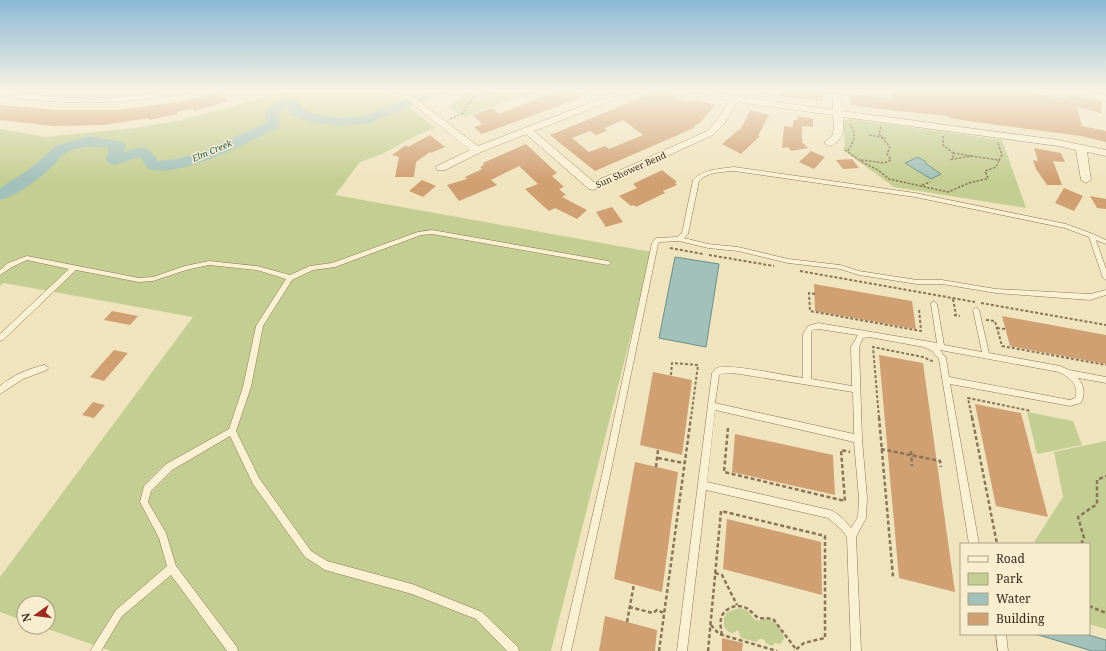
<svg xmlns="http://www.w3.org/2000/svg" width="1106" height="651" viewBox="0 0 1106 651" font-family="'Noto Serif',serif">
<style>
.green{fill:#c4ce92}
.water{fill:#a2c1ba;stroke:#699088}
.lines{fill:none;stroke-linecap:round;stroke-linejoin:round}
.river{fill:#a2c1ba;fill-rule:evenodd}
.building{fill:#d09f72;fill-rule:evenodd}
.service-casing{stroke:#897556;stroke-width:1}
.minor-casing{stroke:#897556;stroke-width:1}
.path-far2{stroke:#897556;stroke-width:1.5;stroke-dasharray:2.5 1.5;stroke-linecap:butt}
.path-far1{stroke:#897556;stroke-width:2;stroke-dasharray:3 2;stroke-linecap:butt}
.path{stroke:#897556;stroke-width:2.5;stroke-dasharray:4 2.5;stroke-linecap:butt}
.service{fill:#faf1d2;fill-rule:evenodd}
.minor{fill:#faf1d2;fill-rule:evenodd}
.labels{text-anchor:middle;stroke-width:3;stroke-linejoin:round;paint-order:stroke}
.far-water-label{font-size:9px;font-style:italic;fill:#2a5959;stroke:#f7eecf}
.far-street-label{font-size:9px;fill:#382b1c;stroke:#f7eecf}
</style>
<rect width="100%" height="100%" fill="#f0e4bf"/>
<g class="green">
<path d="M289,90H387L435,128L413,137L382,154L360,162L335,195L652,252L551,651H111L42,627H48V603H24V621L0,612V577L193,317L4,283L0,286V129L46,137L135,128L182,120Z"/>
<path d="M467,90H538L464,117L449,107Z"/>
<path d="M849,119L1002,140L1026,208L894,187L843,150L845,145L843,121Z"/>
<path d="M1027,412L1073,421L1082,445L1037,454Z"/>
<path d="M1106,441V629L1089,624V544H1033L1063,497L1054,452Z"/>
<path d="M739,608C753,611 749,616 756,620C760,621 762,619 766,619C775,619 783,630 784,639L780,644L774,643L773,646L767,644L763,639H759L757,642L741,638L738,630L733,633L729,632L724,627V618L727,612Z"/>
</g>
<g class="water">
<path d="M918,157L926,162L925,163L941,174L931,179L905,163Z"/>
<path d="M675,257L719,264L706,347L659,338Z"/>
<path d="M1035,634H1085L1106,640V651H1092Z"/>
</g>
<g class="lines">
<path class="river" d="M427,90H445L443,93L367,124L339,126L312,122L293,116L288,109H285L279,113L280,125L278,128C246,143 183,178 148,169L140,157L114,165L108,163L106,160L109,148C94,146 82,146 67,152C62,154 58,161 54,165C41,177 18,196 0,200V188L25,172L43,158L55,146L89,136L123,142L126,145L124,152C145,146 145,143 158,161L177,159L206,150L266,123L265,112C272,101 286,98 298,101L304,110L315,114L339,118L364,116Z"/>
</g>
<g class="building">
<path d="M560,90H594L579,97L580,98L485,133L481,134L474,127L482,124L473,115L492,108L499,114Z"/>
<path d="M657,90L667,92L687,103L691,99L715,105L701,122L693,127L694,128L595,171L550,135L631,102ZM623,120L643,135L609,149L605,146L589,152L572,138L590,131L596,135L607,131L605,128Z"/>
<path d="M781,90L823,91V101L781,96Z"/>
<path d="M892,90H1005L1066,98L1065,94L1102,102L1101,113L1077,107L1082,126L1106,131V142L1081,136L975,122L950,118L948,116L878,109L851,105L850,94L891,98Z"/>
<path d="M222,92L227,102L194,111L193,108L177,112V114L149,120V118L103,125L53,126L0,120V105L56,110H119L179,102Z"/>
<path d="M750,110L769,115L758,136H760L741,154L722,144L742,127Z"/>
<path d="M798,116L813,119V127L802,126V142L808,148L791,151L788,147L782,148L784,126L793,127V120H797Z"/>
<path d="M430,135L445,147L431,153L430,152L416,162L414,177H395L399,157L392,155L406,145L408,147Z"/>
<path d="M526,144L557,173L552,176L564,187L559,189L566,195L562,197L587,210L577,219L555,208L549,211L542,205L525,189L538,184L519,166L491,180L497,185L459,201L447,185L467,179L465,177L482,169L480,167L484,165L483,163Z"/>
<path d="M1034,148L1061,153L1065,162L1053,161L1062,185H1047L1036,169L1033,160L1038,161Z"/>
<path d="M811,151L825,157L814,169L799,162Z"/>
<path d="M852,159L859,168L843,169L836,160Z"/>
<path d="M662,170L677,182L675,183L677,185L663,191L665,193L636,207L634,205L631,206L619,196L637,188L633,184Z"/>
<path d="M422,180L436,186L423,197L409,191Z"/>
<path d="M1064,188L1083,196L1074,211L1055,203Z"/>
<path d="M1090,196L1106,199V209L1097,208Z"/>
<path d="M612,207L623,222L606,227L596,212Z"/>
<path d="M814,284L912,301L916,329L815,311Z"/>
<path d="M112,311L138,316L130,325L104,320Z"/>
<path d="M1002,316L1106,335V364L1010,346Z"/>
<path d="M114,350L128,353L104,381L90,377Z"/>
<path d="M879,355L923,363L955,592L899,578Z"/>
<path d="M653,372L692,380L682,455L640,445Z"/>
<path d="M93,402L105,405L94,418L82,415Z"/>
<path d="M975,404L1021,413L1048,517L996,506Z"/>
<path d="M735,434L833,455L835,495L732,472Z"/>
<path d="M635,462L678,472L662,592L614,579Z"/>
<path d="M727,519L821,542L822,595L723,569Z"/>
<path d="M605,616L657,630L655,651H599Z"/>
<path d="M722,638L743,643L742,651H722Z"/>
</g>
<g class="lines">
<g class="service-casing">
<g id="service">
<path d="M734,167L915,193L1066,224L1093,234L1106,240V244L1096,240L1106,269V280L1103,278L1089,237L1065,228L915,197L734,171C722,172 707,172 699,181L688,234L684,238L708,244L738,247L788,259L840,265L859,271L917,280H942L996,289L1090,294L1106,290V295L1090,300L996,293L942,284H917L859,275L840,269L788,263L738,251L708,248L679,241L660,242L658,244L610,475L571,651H561L602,475L652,243L656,238L677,237L682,233L693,180C703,169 720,169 734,167Z"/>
<path d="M432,230L608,261L611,263L608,265L432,234L421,235L335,267L313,270L292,280L263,326L251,387L236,431L259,478L311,551L327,561L412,584L482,612L518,647L519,651H507L476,619L412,594L325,570L305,557L253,484L230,436L172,470L151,491L148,502L166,533L176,566L237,647L238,651H227L171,575L122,616L101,651H90L116,610L167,566L159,538L140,502L144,486L166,464L229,429L243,387L256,326L286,279L257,270L209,265L186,270L153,281L139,282L76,270L3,340L0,341V334L69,269L27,260L12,267L0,275V270L8,263L27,256L139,278L153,277L185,266L209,261L257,266L290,275L310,266L332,263L418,232Z"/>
<path d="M934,301L937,304L944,345L982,352L973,310L976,307L979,310L989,353L1060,366L1069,370L1106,377V383L1078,378C1085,387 1085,394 1081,403L1070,406L950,384L979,544H969L939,359L932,351L924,347L869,337L863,338L859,347L862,439L867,498L866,518L856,537L861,651H851L847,537L842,530L828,518L706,490L687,651H677L712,373C714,371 715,369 717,368C728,363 788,376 803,378V334L808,326L818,323L937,343L931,304ZM818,329L858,335L851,347L852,386L811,379V334L812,330ZM940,350L1059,372C1069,377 1080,385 1075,398L1070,400L949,377L946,358ZM733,373L853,392L854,434L715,403L719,376L720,374ZM715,410L854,442L859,498L858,517L851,528C846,521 838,513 830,510L707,482Z"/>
<path d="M44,365L47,366L48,368L47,370L23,379L0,394V386C13,375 28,369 44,365Z"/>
<path d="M996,634H1006L1008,651H998Z"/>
</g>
</g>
<g class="minor-casing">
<g id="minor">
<path d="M0,90C41,97 83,100 125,97C147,95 169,89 191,90L187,93C124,105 63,105 0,96Z"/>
<path d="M395,90H404L478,146L623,90H635L634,92L534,131L594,182L707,131C717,122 723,112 729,101L691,92L690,90H705L734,96L833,110L832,90H840L842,111L1058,140L1106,150V156L1087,152L1091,180L1086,183L1081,180L1076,150L1058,146L843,117C844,129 844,142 829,146L824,143L832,136L834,129L833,115L737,102L724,124L713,135L593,190L589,189L526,134L481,152L445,170H437L436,168L437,166L470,150Z"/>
<path d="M1064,90H1080L1106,95V101L1065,92Z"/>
</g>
</g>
<g class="path-far2">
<path d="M450,119L462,114L473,97L488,95L496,90"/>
<path d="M869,135L886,138"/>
<path d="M943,136V145L953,153V159L950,160"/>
<path d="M845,150L862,162L878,170L889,179L948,192L969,183L986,179L988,178L985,171L996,167L999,160"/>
<path d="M848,151C854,141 857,134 850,124"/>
<path d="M953,153L971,156L953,159"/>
<path d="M971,156L999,160L1002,155L998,143"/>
<path d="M861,160L884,163L891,160L887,154L890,147L879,134L881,127"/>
<path d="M922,185L930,182"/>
</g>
<g class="path-far1">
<path d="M670,248L703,254"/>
<path d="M709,255L774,266"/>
<path d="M800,271L975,302"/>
<path d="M815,294L809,293L810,311L921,331L919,309"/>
<path d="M953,299L956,315"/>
<path d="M981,303L1106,325"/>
<path d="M954,315L960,316"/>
<path d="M986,320L995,321L1002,346L1106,365"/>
<path d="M997,328L1005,329"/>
<path d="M671,375L672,363L698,365L691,418"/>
<path d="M879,418L873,347L923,357L934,362"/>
<path d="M972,418L968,398L1031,411"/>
</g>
<g class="path">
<path d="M879,417L893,577"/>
<path d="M972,417L997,544"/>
<path d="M728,428L724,472L845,501L841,450L850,452"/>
<path d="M881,449L940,461L941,467"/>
<path d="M911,451L912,466"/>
<path d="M658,458L684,463"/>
<path d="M656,467L658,450"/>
<path d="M1081,544L1084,538L1078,517L1097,504V480L1106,476"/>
<path d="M715,573L722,575L737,605"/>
<path d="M1089,606L1106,613"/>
<path d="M629,607L653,613L657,610L664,613"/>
<path d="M627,622L634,584"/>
<path d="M711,625L719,634L777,651"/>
<path d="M722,635C721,630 720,624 721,619C723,608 737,603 746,608C751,610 754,616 759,618C764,619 769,617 774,620L795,648"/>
<path d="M659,651L691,417"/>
<path d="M708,651L721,511L825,536V638L804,643L794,651"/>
</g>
<use href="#service" class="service"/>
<use href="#minor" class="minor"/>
</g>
<linearGradient id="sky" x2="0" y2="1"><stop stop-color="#8cb9d6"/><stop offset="0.5" stop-color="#f8f3e2"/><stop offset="1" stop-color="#f8f3e2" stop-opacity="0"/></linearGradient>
<rect width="1106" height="181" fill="url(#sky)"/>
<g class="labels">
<g class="far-water-label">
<text transform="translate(212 151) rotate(-23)" y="3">Elm Creek</text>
</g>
<g class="far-street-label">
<text transform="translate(631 170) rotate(-24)" y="3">Sun Shower Bend</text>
</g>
</g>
<rect x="960" y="543" width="130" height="92" fill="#f7eecf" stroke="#aba087"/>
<rect x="968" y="556" width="20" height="6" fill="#faf1d2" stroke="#aba087"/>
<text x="996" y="563" font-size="12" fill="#382b1c">Road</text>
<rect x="968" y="573" width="20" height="12" fill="#c4ce92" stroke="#aba087"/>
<text x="996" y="583" font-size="12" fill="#382b1c">Park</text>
<rect x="968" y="593" width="20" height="12" fill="#a2c1ba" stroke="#aba087"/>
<text x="996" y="603" font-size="12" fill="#382b1c">Water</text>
<rect x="968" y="613" width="20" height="12" fill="#d09f72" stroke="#aba087"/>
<text x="996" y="623" font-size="12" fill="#382b1c">Building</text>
<g transform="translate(36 615) rotate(256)"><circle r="19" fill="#f7eecf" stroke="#aba087"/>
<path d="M0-3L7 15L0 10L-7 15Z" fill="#9c2a23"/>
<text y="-6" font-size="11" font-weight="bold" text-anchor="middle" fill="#382b1c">N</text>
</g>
</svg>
